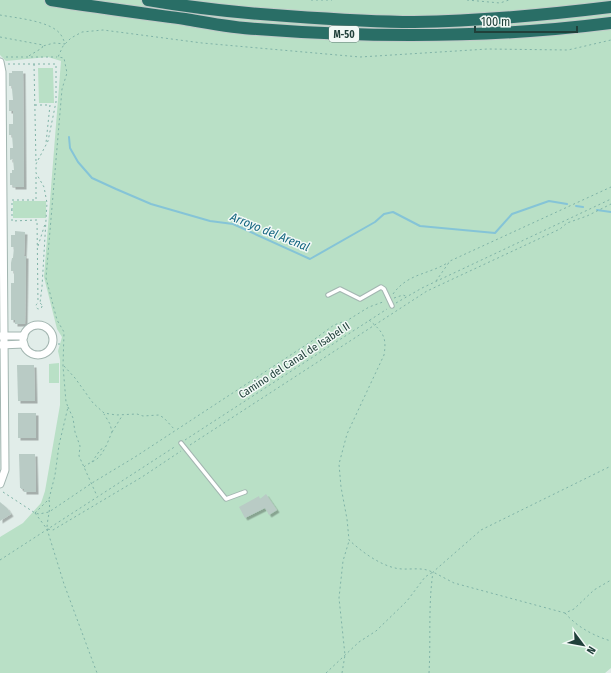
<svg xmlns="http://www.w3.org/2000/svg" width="611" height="673" viewBox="0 0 611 673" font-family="'Fira Sans Condensed',sans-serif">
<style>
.green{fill:#b9e0c6}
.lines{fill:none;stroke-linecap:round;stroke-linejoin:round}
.stream{stroke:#85c4d7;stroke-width:2}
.building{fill:#b9cbc5;filter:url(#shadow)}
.service-casing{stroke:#a3b6b1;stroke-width:5.5}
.minor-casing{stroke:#a3b6b1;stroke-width:9}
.motorway-casing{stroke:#c1cac8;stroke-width:14}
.path{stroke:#7fb3a7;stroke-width:1;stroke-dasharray:2 3;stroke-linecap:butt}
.service{stroke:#fff;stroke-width:3.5}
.minor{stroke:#fff;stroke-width:7}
.motorway{stroke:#296e66;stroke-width:12}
.labels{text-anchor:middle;stroke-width:3;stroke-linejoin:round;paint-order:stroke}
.shield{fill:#f2f9f6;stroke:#5f7872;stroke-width:1}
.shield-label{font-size:10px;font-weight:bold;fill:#20403a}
.street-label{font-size:11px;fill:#20403a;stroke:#f2f9f6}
.water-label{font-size:12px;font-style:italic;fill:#156681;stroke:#f2f9f6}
</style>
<defs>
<filter id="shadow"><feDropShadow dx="2.5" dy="2.5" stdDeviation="0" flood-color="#0004"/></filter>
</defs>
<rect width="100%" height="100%" fill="#e1ede9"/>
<g class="green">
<path d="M0,0H611V668L605,673H0V537L23,523L41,503L45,491L60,405V360L58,351L62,337L57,329L44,277L61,61L48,57L6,61L0,55Z"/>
<path d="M38,68H53L54,103H39Z"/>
<rect x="13" y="201" width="33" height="17"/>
<path d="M59,363V383H49V364Z"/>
</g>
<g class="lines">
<g class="stream">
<path d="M69,137L70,148L78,162L92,178L116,189L151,204L210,221L233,224L310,259L375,222L384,214L393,212L420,226L495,233L512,214L549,201L567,204"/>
<path d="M576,206L583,207"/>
<path d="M597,210L611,212"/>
</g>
</g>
<g class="building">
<path d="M12,71H23L24,187H13V185H10V173H12V170H14L13,159L10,160V148H13L12,135H9V124H13V111H9V100H13L12,89V86H9V73H12Z"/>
<path d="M15,231L25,232L24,256H26L25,324H15V320H11V283H14V271H11V263L12,258H13L14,247H11V235H15Z"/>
<path d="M17,365H34L35,401H18Z"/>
<rect x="18" y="413" width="18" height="25"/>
<path d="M19,454H35L36,492H24V489H21V488H20Z"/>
<path d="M266,494L277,510L269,515L265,508L245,518L239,507L259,496L260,499Z"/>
<path d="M0,502L7,508L11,514L0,521Z"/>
</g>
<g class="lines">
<g class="service-casing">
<g id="service">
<path d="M328,295L340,289L360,299L381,287L384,289L392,306"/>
<path d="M181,443L226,499L245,492"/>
</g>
</g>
<g class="minor-casing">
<g id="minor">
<path d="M0,62L2,72L5,470L0,484"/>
<circle cx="38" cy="340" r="15"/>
<path d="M0,336H24"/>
<path d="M0,345L24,344"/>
</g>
</g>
<g class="motorway-casing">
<g id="motorway">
<path d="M51,0C95,7 141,13 185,19C209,23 233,28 257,29C375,38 494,38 611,23"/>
<path d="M148,0C194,8 241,13 287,16C329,19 372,22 414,22C480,21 546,15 611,7"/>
</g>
</g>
<g class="path">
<path d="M311,0H332"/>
<path d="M467,0L500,3L509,0"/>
<path d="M0,15C16,18 52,21 61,35C63,38 64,41 65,44L54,43L43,46"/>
<path d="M0,37L43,45L42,48L27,57"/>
<path d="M6,57H57"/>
<path d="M8,64H56V102L48,141L36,164V173L44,187L47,203L42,287L40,303"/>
<path d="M34,64L36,163"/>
<path d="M35,105H50L46,143"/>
<path d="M11,210H12V221L37,220L38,303"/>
<path d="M12,210V200H36V174"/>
<path d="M38,246L45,224"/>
<path d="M436,281L450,261L611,187"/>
<path d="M393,294C408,273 428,275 449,262"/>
<path d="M394,298L403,295L408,297"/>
<circle cx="39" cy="306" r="3"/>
<path d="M396,303L422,288L611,199"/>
<path d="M369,320C383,332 387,337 384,355L347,434L339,464L341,487L347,519L349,540C361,551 378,564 395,568C407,571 421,566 432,572"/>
<path d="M58,344H62"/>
<path d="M64,366L75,378L93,403L104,413L116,415L137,414L143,416L159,415L164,418L175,430"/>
<path d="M68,407L73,418L75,432L80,446L79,456L97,496"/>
<path d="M112,432L122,416"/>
<path d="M185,440L387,309"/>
<path d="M190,445L427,291L560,229L567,223L587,216L611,204"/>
<path d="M92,462L100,450L105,447"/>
<path d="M84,467C88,463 94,462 98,458C105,451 108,441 112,432L110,424L104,414"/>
<path d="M3,492L35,513L39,514L49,512L92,483L135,457L312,341L334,325L348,320L369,307L383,302"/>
<path d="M49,500C51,510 47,519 47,529L53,530L142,477L181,451"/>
<path d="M35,513L49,499L55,475L59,445L68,407L66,402L63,366L64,332L57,320L46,278L62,89L67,73L64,58L58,57L63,46L71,38L82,32L103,30L202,43L360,57L488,49L568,50L611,40"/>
<path d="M35,513L47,529L64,584L97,673"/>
<path d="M0,560L176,446"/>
<path d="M565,613C577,627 594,636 611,641"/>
<path d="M326,673L359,642L376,631L407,601L425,577L433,572L454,583L565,613L574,609L594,590L611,580"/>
<path d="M342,673L345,655L339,598L343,561L349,541"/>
<path d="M429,673C431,639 428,606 433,572L481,530L611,466"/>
</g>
<use href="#service" class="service"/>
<use href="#minor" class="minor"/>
<use href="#motorway" class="motorway"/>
</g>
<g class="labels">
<rect class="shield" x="329" y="26" width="30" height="16" rx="3"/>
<g class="shield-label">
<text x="344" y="38">M-50</text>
</g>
<g class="street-label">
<text transform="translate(294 360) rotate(-33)" y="4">Camino del Canal de Isabel II</text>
</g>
<g class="water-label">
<text transform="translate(270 232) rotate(22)" y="4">Arroyo del Arenal</text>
</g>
</g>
<g transform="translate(583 645) rotate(122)" stroke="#f2f9f6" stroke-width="3" paint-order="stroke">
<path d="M0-3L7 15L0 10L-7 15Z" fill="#20403a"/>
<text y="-6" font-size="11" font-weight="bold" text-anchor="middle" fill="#20403a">N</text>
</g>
<path d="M475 26v6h102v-6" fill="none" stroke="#20403a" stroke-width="2"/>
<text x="481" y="26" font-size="12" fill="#20403a" stroke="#f2f9f6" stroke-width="3" paint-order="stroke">100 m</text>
</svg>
